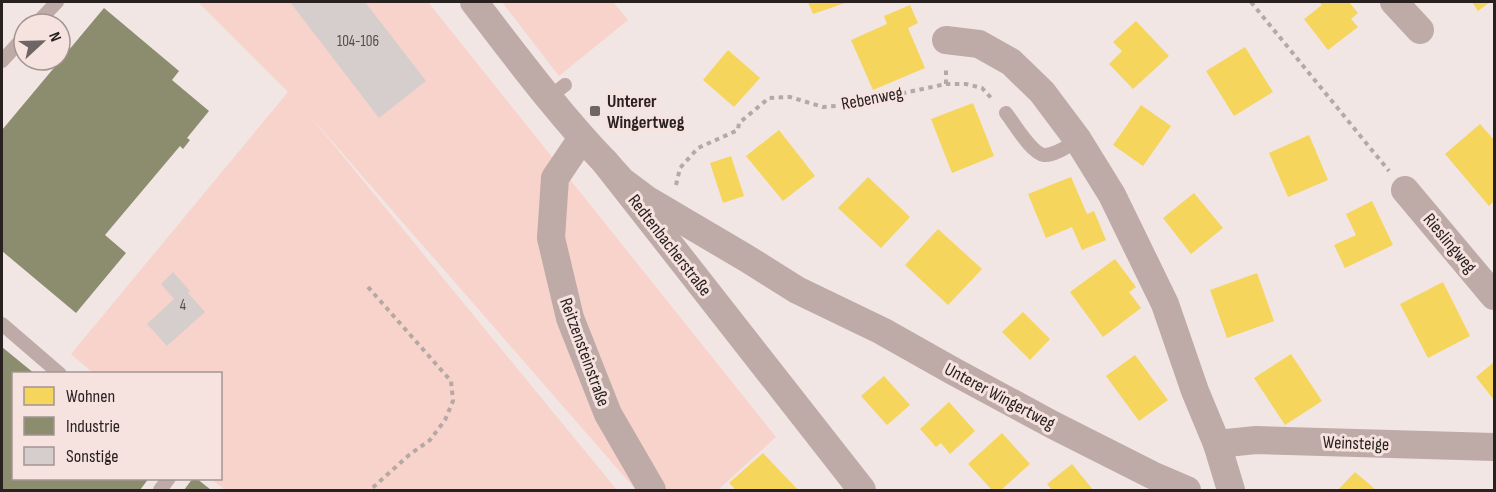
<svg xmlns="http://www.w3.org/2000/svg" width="1496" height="492" viewBox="0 0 1496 492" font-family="'Sofia Sans Condensed',sans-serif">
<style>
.green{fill:#f8d3cb}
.homes{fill:#f6d55c}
.industry{fill:#8c8c6e}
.building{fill:#d6cecc}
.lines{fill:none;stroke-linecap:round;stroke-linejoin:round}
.path{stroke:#b6a8a5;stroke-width:4;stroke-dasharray:4.5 4.5;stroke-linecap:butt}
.service{stroke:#beaaa7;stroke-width:14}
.minor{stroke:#beaaa7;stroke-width:28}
.poi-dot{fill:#6e6665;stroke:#f6e3df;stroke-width:2}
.labels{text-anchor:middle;stroke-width:6;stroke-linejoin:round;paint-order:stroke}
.number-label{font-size:15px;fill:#544d4c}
.street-label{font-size:18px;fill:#282120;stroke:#f6e3df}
.poi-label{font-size:18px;font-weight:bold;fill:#282120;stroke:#f6e3df;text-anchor:start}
</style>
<rect width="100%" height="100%" fill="#f1e6e4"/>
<g class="green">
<path d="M198,2H428L776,437L718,490H636L310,116L617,490H225L211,479L220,478V374L93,373L71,354L288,92Z"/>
<path d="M502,2H613L628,20L559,76Z"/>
</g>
<g class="homes">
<path d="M808,2H848L813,14Z"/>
<path d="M1319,2H1349L1358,13L1351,19L1358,27L1328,50L1304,19L1322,5Z"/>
<path d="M1472,2H1490L1478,11Z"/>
<path d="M910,5L918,23L908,28L925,68L873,90L851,40L887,24L884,16Z"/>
<path d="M1136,21L1169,56L1133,89L1109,64L1122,51L1113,42Z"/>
<path d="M1245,47L1273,92L1234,116L1206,71Z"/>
<path d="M728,50L760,78L734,107L703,80Z"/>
<path d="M973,103L994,156L952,173L931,119Z"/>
<path d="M1141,105L1171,126L1143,166L1113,145Z"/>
<path d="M1480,124L1494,140V201L1489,206L1445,154Z"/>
<path d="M779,130L815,176L783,201L746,156Z"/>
<path d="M1309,135L1328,180L1288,197L1269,153Z"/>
<path d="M731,156L744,196L723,203L710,163Z"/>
<path d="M868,177L910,217L881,248L838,208Z"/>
<path d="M1071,177L1087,214L1094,211L1106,240L1082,250L1072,227L1046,238L1028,194Z"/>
<path d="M1194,193L1223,228L1191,254L1163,218Z"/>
<path d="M1372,201L1393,245L1345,268L1334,245L1356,235L1346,214Z"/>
<path d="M938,229L982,269L948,305L905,265Z"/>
<path d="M1115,259L1136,287L1129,292L1141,308L1103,337L1070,292Z"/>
<path d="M1257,273L1274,321L1227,338L1210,290Z"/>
<path d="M1443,282L1470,336L1428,358L1400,304Z"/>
<path d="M1023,312L1050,339L1030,360L1002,332Z"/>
<path d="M1291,354L1322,401L1285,425L1254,378Z"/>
<path d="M1135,355L1168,400L1139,421L1106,376Z"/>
<path d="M1494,362V400L1476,377Z"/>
<path d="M884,376L910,405L887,425L861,396Z"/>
<path d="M949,402L975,431L950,454L941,443L936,447L920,429Z"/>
<path d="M1002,433L1030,464L1001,490H992L968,464Z"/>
<path d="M763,453L780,471L798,490H736L729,483Z"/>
<path d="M1072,464L1093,490H1052L1047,484Z"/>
<path d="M1355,472L1376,490H1338Z"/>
</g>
<g class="industry">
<path d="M104,8L179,71L172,80L209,111L187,138L190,140L183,149L180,146L105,235L126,253L76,313L2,251V130Z"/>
<path d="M2,347L35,374H14V478H149L140,490H2Z"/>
<path d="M193,478H196L211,490H184Z"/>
</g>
<g class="building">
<path d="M290,2H365L426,81L379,118Z"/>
<path d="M173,272L190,291L188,293L205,312L167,346L147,324L174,299L161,284Z"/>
</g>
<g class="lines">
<g class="path">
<path d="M1251,2L1389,171"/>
<path d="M946,84V67"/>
<path d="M676,185L680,168L698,148L738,130L739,123L769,98L790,97L823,107L847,105L946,84H966L982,88L993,100"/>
<path d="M368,287L451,381L453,401L445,420L430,440L409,455L370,490"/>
</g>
<g class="service">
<path d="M36,24L57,2"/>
<path d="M2,61L24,37"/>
<path d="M548,98L565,85"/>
<path d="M1006,113C1014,123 1031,153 1044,155C1055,156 1069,145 1078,140"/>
<path d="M2,324L60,374"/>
<path d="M160,490L169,478"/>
</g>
<g class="minor">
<path d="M474,2C516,56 557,112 605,162L862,490"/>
<path d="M1394,2L1420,30"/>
<path d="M946,40L979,44L1011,62L1042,92L1078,140L1112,195L1165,304L1195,391L1217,444L1231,490"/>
<path d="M582,138L555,178L551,238L570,318L608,414L652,490"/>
<path d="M605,162L622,181L646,199L746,258L797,290L882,331L953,371L1053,425L1152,475L1187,490"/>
<path d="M1405,190L1494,296"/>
<path d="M1217,444L1256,440L1494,447"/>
</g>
</g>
<rect class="poi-dot" x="589" y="105" width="12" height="12" rx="3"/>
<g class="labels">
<g class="number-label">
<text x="358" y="46">104-106</text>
<text x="183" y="310">4</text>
</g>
<g class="street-label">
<text transform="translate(872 98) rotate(-11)" y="6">Rebenweg</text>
<text transform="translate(1450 243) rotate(50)" y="6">Rieslingweg</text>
<text transform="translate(670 245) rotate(52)" y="6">Redtenbacherstraße</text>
<text transform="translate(585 352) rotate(70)" y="6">Reitzensteinstraße</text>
<text transform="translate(1000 396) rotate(28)" y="6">Unterer Wingertweg</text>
<text transform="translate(1356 443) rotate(2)" y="6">Weinsteige</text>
</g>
<g class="poi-label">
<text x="607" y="107">Unterer<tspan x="607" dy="21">Wingertweg</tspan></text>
</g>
</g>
<rect width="1496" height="492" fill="none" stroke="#282120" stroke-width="6"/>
<rect x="12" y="372" width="210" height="108" fill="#f6e3df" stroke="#a49593" stroke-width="1.5"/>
<rect x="24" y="387" width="30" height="18" fill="#f6d55c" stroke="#a49593" stroke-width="1.5"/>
<text x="66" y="402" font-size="18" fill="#282120">Wohnen</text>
<rect x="24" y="417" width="30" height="18" fill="#8c8c6e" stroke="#a49593" stroke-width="1.5"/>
<text x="66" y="432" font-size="18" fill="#282120">Industrie</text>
<rect x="24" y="447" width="30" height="18" fill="#d6cecc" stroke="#a49593" stroke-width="1.5"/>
<text x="66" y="462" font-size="18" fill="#282120">Sonstige</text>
<g transform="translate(42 42) rotate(68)"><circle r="28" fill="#f6e3df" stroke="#a49593" stroke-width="1.5"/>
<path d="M0-4.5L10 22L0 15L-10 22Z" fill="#6e6665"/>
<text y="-9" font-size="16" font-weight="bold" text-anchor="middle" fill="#282120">N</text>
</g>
</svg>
